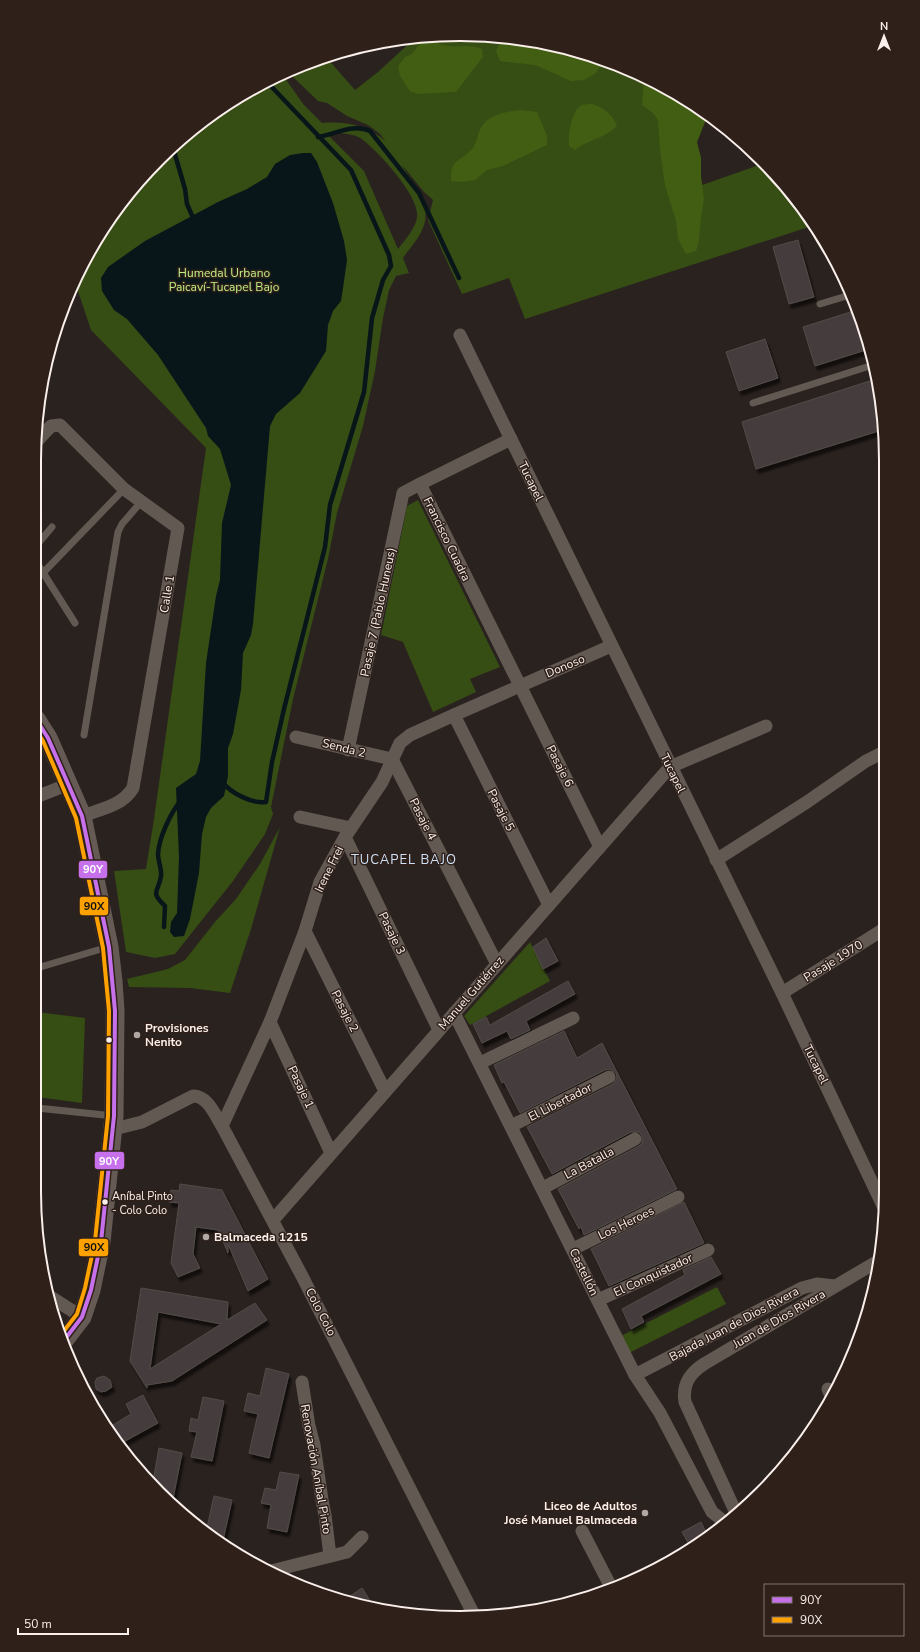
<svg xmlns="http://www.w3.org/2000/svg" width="920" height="1652" viewBox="0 0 920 1652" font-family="'Nunito Sans',sans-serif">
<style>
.green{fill:#364d14;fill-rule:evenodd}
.forest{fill:#415e13}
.water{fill:#08161a}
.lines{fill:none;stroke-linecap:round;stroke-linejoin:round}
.stream{stroke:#08161a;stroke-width:4.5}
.building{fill:#453e3c;stroke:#524b48;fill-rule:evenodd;filter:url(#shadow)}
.lane{stroke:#635953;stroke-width:7}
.street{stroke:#635953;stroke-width:13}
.secondary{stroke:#665b54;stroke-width:19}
.bus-1-casing{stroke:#2f201a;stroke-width:7}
.bus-2-casing{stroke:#2f201a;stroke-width:7}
.bus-1{stroke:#c770ec;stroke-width:4}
.bus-2{stroke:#ffa200;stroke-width:4}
.poi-dot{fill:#b1a7a4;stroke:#2f201a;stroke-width:1.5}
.bus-dot{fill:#faefeb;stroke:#2f201a;stroke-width:1.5}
.labels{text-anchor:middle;stroke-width:3;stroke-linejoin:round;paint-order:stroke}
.bus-label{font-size:11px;fill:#faefeb;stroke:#2f201a;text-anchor:start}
.park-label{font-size:12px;fill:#bcef83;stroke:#2f201a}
.street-label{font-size:12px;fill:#faefeb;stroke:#2f201a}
.poi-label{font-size:12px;font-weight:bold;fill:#faefeb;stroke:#2f201a;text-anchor:start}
.neighbourhood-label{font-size:13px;letter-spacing:1px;fill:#cde1f9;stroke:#2f201a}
.rim{fill:none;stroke:#faefeb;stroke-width:2}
.line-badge{stroke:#2f201a;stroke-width:1.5}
.badge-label{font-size:11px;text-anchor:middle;font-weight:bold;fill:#fff}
.pale-badge-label{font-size:11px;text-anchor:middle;font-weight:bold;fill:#111}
</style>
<defs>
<filter id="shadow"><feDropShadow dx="2.5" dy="4.5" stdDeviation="1" flood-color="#0009"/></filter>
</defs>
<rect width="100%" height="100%" fill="#2a221f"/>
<g class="green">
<path d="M432,35L516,38L597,57L673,91L685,191L765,163L815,225L525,319L509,278L462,294L428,220L433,200L424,192L402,165C413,185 434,206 422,230C418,240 409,249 403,258L409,273L396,276L389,290L383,318L375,371L363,426L337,513L328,559L293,699L271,807L273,814L265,834L233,881L175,954L155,958L126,952L114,871L146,869L154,819L206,448L91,330L75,282L91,247L140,179L201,122L272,78L282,74L304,105L322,123C345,121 368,125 385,141L380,134L368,125L347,116L327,103L318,101L294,78L290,71L326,57L355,90L378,72L415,38ZM340,133C347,134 358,135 363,140C379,152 420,197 417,217C416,228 404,241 398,249L364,171L328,135Z"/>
<path d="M418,500L500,667L470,679L476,692L433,712L403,642L381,635L407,506Z"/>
<path d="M280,827L251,929L230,993L190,988L129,987L127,979L168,969L185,960L215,922L236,899L260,864Z"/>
<path d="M530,942L550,981L470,1025L464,1016Z"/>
<path d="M37,1012L85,1018L82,1103L37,1097Z"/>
<path d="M717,1287L726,1304L627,1354L619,1337Z"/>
</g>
<g class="forest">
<path d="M516,38L597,57L604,60L596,73L584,80L571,81L535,65L500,61L496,51L501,40Z"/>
<path d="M430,39C451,53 462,41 482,49L483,57L456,92L417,94L410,91L400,76L398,66L405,57L412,54L420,43Z"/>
<path d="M644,78L673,91L707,117L697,142L701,158V176L704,199L701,217L699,241L696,251L686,254L678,239L676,221L665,185L660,150L658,120L653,113L642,105Z"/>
<path d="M592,104C604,108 612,113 617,126C604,139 589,139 575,150L569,146C568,136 571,110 582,105C585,104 589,104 592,104Z"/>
<path d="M520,110L537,112L547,136V145L503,166L487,170L475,180L462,182L451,181C450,159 460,162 472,149C476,145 477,137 479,132C485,115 504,112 520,110Z"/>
</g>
<path class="water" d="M303,153H311L317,162L333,203L344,241L347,260L343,288L341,301L333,311L328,325L326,351L300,393L276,414L270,426L253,624L251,635L243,653L241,690L233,734L228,748V776L224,796L211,808L206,817L202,834L199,873L190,919L184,936L174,937L170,932L171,922L177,913L179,857L176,788L196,774L200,761L206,663L216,596L220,580L222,523L231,485L220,449L208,436L206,428L158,355L127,319L114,310L102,291L101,278L108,267L145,241L218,202L247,189L267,177L275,164L290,155Z"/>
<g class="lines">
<g class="stream">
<path d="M318,137C335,134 355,123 370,131L419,193L459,278"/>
<path d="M172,149L174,151L185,189L187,204L194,220"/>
<path d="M222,782C231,793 252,804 266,802L272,762L284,709L325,547L330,505L364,392L372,318L383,280L391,266L389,255L351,170L266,81"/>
<path d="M164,927L165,906C149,891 159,892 161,876C162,869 158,861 158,854C159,837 171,812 182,799"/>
<path d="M58,1332L63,1325"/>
</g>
</g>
<g class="building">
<path d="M798,240L814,297L789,304L773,247Z"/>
<path d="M857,310L863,323L869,349L815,366L803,327Z"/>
<path d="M765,339L778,378L739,391L726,352Z"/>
<path d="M876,379L882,405V430L756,469L742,422Z"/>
<path d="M546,938L558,961L543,969L533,947Z"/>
<path d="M568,981L575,994L526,1021L530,1030L511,1039L507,1031L482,1043L473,1024L486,1017L490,1025Z"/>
<path d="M564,1031L577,1058L602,1043L677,1189L584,1235L581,1227L579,1229L558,1189L639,1146L642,1143V1136L639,1132H631L552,1174L527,1127L613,1084L617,1078L616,1073L610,1069L605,1070L520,1113L504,1082L502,1083L494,1065Z"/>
<path d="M180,1184L222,1190L268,1279L248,1291L228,1244V1253L218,1230L196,1227L193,1254L200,1268L178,1277L171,1263L179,1203L169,1202L171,1190L179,1191Z"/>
<path d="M684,1202L704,1243L609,1286L591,1249Z"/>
<path d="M711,1257L721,1274L641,1316L644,1322L631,1329L622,1309L685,1275L683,1270Z"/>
<path d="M141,1288L228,1302L227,1320L255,1303L267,1320L172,1381L147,1385V1388L130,1361ZM158,1312L221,1324L150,1369Z"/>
<path d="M266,1368L289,1374L269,1458L249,1453L258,1414L244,1411L248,1393L260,1396Z"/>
<path d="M104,1376L110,1380L112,1387L106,1391L101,1392L96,1389L95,1382L97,1378Z"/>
<path d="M143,1395L158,1423L118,1445L108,1428L131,1414L126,1404Z"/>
<path d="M203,1397L224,1401L212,1461L191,1457L197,1432L189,1431L191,1418L198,1420Z"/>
<path d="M159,1448L182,1453L172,1504L159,1493L142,1474L154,1476Z"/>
<path d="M280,1472L299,1475L287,1532L267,1528L271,1505L261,1503L265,1488L276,1490Z"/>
<path d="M214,1496L232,1500L222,1545L206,1532Z"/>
<path d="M701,1522L708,1536L691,1548L682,1532Z"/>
<path d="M362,1588L375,1608L343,1601Z"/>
</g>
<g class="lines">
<g class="lane">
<path d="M820,304L850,295"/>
<path d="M753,403L873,365"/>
<path d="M35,547L52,527"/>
<path d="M35,560L75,623"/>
<path d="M43,573L124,489"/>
<path d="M84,735L118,532L122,524L141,502"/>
<path d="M37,968L108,947"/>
<path d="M37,1108L114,1116"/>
</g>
<g class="street">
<path d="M460,335L782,993L885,1210"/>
<path d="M511,439L420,484L600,847"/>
<path d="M35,443L51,426L60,425L124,489L178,528L133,788C122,806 101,809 82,816"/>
<path d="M454,715L549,905"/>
<path d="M296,737L392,759L497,964"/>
<path d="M348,750L403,493L420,484"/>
<path d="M36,797L69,784"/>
<path d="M300,817L351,828"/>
<path d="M345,837L439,1030"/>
<path d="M716,860L807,802L866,761L884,752"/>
<path d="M305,931L385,1091"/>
<path d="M782,993L884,929"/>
<path d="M454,1013L635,1375L660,1413L712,1512L726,1523"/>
<path d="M270,1022L331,1153"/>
<path d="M480,1063L573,1018"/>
<path d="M222,1126L270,1022L305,931L320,882L345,837L382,782L400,743L410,735L454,715L611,646"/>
<path d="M511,1126L609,1077"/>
<path d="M114,1129L142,1122L193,1096C208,1096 215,1115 222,1126L302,1276L475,1617"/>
<path d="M543,1188L635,1139"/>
<path d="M273,1220L670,767L766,726"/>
<path d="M573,1249L678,1197"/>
<path d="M49,1296L82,1317"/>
<path d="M598,1300L708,1250"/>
<path d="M635,1375L802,1288L817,1284L835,1286"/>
<path d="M302,1382L309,1426L314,1445L322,1500L325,1515L330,1556"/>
<path d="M828,1389L832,1398"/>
<path d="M737,1515L685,1402C682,1384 690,1373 704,1364L878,1261"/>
<path d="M582,1531L612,1589"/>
<path d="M267,1572L347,1552L362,1537"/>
</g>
<path class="secondary" d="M36,719L48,738L82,816L109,947L113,981L115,1011L114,1116L101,1242L91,1290L82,1317L62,1343"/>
<g class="bus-1-casing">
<path id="bus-1" d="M36,719L48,738L82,816L109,947L115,1011L114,1116L101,1242L91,1290L82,1317L62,1343"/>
</g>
<g class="bus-2-casing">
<path id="bus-2" d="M36,730L43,741L76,818L103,948L109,1011L108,1116L95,1241L85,1288L77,1314L60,1336"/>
</g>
<use href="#bus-1" class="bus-1"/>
<use href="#bus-2" class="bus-2"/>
</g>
<g class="poi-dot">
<circle cx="137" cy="1035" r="4"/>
<circle cx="206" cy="1237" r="4"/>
<circle cx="645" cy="1513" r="4"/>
</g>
<g class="bus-dot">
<circle cx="109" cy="1040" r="3.5"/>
<circle cx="105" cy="1202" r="3.5"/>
</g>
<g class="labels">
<g class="bus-label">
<text x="112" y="1200">Aníbal Pinto<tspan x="112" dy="14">- Colo Colo</tspan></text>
</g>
<g class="park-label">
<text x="224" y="277">Humedal Urbano<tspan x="224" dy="14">Paicaví-Tucapel Bajo</tspan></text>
</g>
<g class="street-label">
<text transform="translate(531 481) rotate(64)" y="4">Tucapel</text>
<text transform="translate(447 539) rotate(64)" y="4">Francisco Cuadra</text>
<text transform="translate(167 594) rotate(-80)" y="4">Calle 1</text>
<text transform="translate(378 612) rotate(-78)" y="4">Pasaje 7 (Pablo Huneus)</text>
<text transform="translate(565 666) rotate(-23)" y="4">Donoso</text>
<text transform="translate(344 748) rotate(14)" y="4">Senda 2</text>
<text transform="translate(560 766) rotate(63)" y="4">Pasaje 6</text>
<text transform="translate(673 773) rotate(64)" y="4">Tucapel</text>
<text transform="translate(501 810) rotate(63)" y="4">Pasaje 5</text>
<text transform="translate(423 819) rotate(63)" y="4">Pasaje 4</text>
<text transform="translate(329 869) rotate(-64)" y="4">Irene Frei</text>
<text transform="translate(392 933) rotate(64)" y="4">Pasaje 3</text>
<text transform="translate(833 961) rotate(-32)" y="4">Pasaje 1970</text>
<text transform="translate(471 993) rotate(-49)" y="4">Manuel Gutiérrez</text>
<text transform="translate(345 1011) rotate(63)" y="4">Pasaje 2</text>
<text transform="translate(816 1064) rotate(64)" y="4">Tucapel</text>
<text transform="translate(301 1087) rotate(65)" y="4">Pasaje 1</text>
<text transform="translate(560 1102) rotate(-27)" y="4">El Libertador</text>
<text transform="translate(589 1163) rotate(-28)" y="4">La Batalla</text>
<text transform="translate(626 1223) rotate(-26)" y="4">Los Heroes</text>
<text transform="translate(584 1272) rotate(64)" y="4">Castellón</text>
<text transform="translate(653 1275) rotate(-25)" y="4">El Conquistador</text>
<text transform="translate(321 1312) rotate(63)" y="4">Colo Colo</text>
<text transform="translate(779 1319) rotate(-30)" y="4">Juan de Dios Rivera</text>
<text transform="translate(734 1324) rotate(-28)" y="4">Bajada Juan de Dios Rivera</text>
<text transform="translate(316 1469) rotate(80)" y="4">Renovación Aníbal Pinto</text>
</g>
<g class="poi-label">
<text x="145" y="1032">Provisiones<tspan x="145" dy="14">Nenito</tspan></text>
<text x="214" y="1241">Balmaceda 1215</text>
<text x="637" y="1510" text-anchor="end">Liceo de Adultos<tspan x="637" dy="14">José Manuel Balmaceda</tspan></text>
</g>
<g class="neighbourhood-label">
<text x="404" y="864">TUCAPEL BAJO</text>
</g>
</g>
<path d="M0 0H920V1652H0ZM460 41H460A419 419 0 0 1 879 460V1192A419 419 0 0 1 460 1611H460A419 419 0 0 1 41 1192V460A419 419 0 0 1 460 41Z" fill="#2f201a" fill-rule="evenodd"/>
<path class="rim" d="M460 41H460A419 419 0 0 1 879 460V1192A419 419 0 0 1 460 1611H460A419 419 0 0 1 41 1192V460A419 419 0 0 1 460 41Z"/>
<g class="line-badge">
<rect x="78" y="860" width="30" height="19" rx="4" fill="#c770ec"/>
<rect x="79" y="896" width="30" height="20" rx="4" fill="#ffa200"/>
<rect x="94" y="1151" width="31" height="19" rx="4" fill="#c770ec"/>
<rect x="78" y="1238" width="31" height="19" rx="4" fill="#ffa200"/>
</g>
<g class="badge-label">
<text x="93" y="873">90Y</text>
<text x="109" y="1165">90Y</text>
</g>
<g class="pale-badge-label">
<text x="94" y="910">90X</text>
<text x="94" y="1251">90X</text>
</g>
<rect x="764" y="1584" width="140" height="52" fill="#2f201a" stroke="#80736e"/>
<rect x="772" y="1597" width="20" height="6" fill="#c770ec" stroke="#80736e"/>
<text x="800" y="1604" font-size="12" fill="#faefeb">90Y</text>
<rect x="772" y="1617" width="20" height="6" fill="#ffa200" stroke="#80736e"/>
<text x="800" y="1624" font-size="12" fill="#faefeb">90X</text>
<g transform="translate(884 36)" stroke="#2f201a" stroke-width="3" paint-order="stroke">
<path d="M0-3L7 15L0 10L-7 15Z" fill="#faefeb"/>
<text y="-6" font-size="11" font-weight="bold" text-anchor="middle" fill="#faefeb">N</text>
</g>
<path d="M18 1628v6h110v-6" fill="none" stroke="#faefeb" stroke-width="2"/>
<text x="24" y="1628" font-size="12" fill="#faefeb" stroke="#2f201a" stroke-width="3" paint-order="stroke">50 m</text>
</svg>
